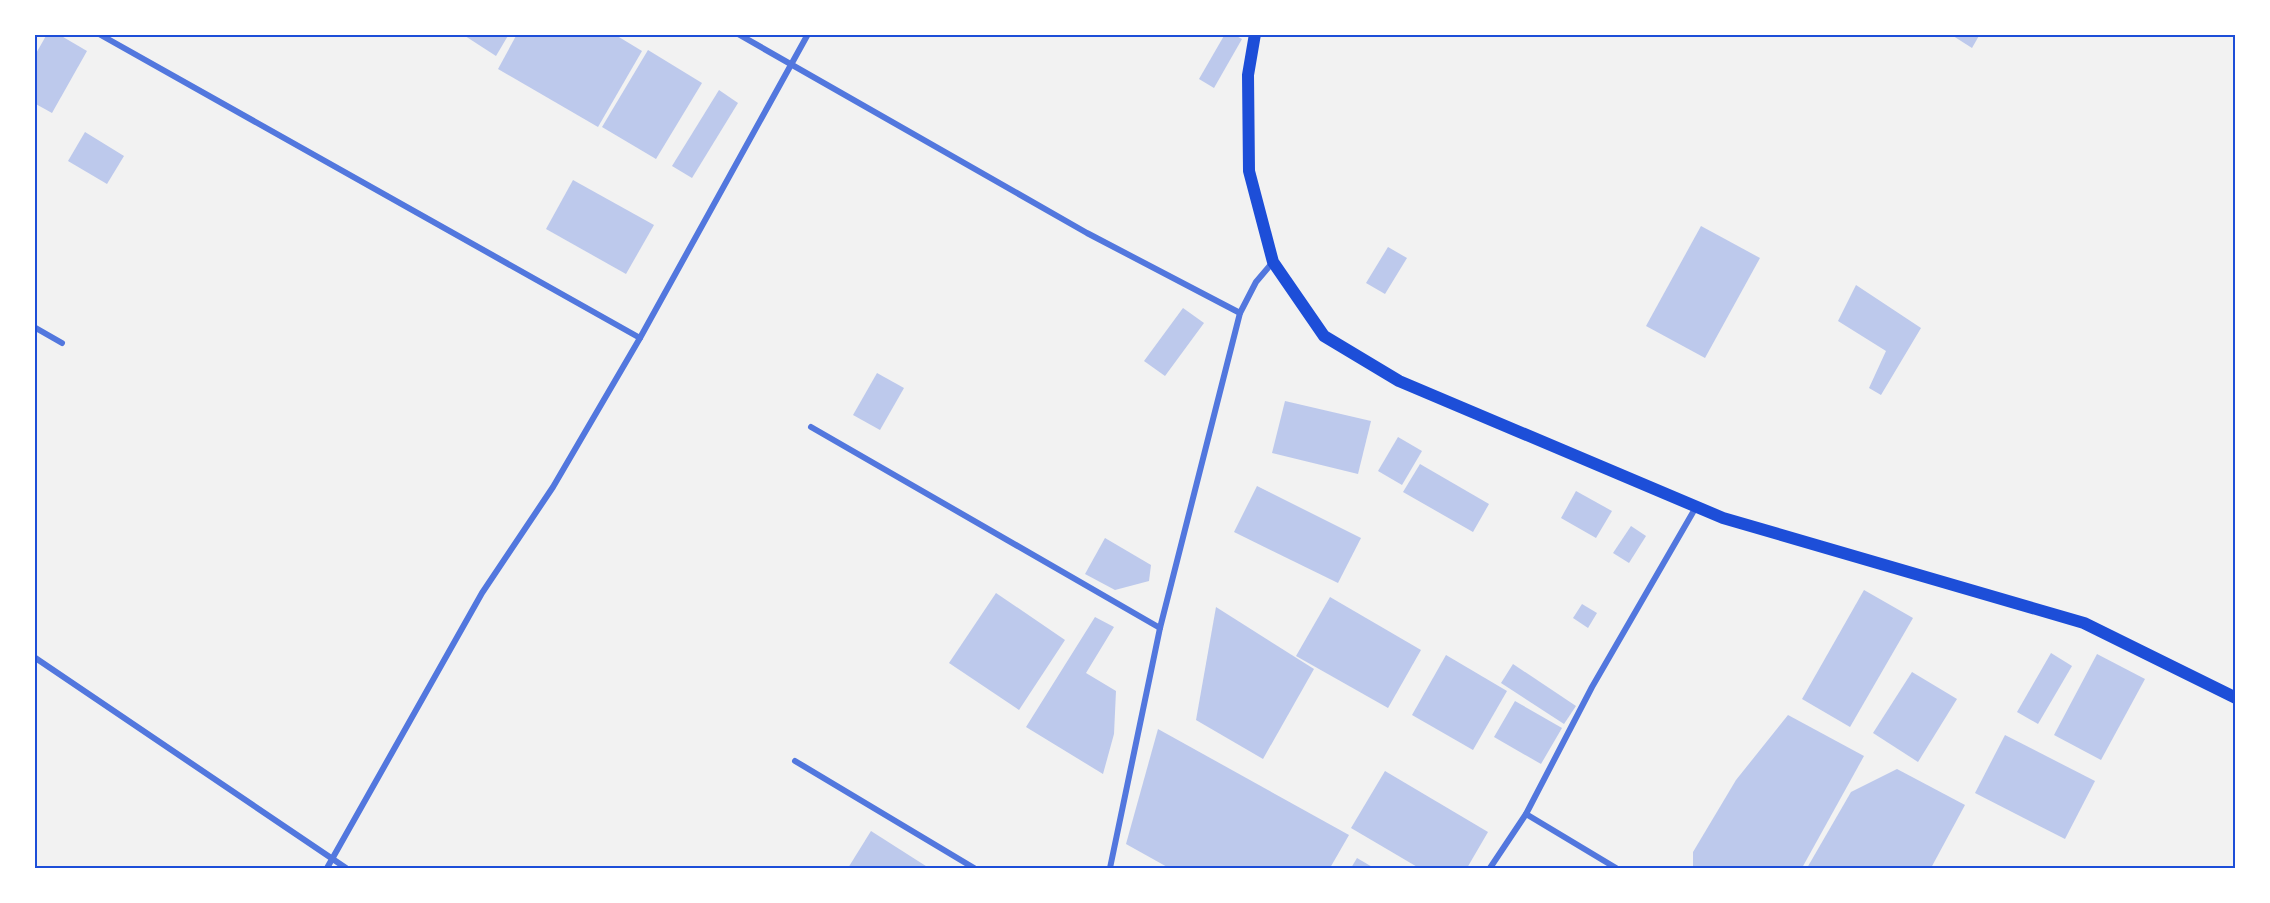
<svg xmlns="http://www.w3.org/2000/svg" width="2270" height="903" viewBox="0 0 2270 903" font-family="Poppins,sans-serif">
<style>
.building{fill:#bdc9ec}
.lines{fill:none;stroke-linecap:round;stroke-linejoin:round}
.minor{stroke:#5277de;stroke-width:6}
.secondary{stroke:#1d4ed8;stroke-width:12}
.neatline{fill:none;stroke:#1d4ed8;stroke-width:2}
</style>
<rect width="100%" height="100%" fill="#f2f2f2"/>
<g class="building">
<path d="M47,34H58L87,51L52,113L34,103V57Z"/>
<path d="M462,34H509L496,56Z"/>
<path d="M517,34H614L642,51L598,127L498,69Z"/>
<path d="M1225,34H1233L1242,39L1214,88L1199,79Z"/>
<path d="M1950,34H1980L1972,48Z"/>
<path d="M648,50L702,83L656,159L602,127Z"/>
<path d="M719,90L738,103L692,178L672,166Z"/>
<path d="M85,132L124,156L107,184L68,161Z"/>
<path d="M573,180L654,225L626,274L546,229Z"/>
<path d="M1701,226L1760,258L1705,358L1646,326Z"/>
<path d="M1388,247L1407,258L1385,294L1366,283Z"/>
<path d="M1856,285L1921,328L1881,395L1869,388L1886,351L1838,321Z"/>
<path d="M1183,308L1204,323L1165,376L1144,361Z"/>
<path d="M877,373L904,388L880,430L853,415Z"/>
<path d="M1285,401L1371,421L1358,474L1272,453Z"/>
<path d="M1398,437L1422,451L1402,485L1378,471Z"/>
<path d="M1420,464L1489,504L1473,532L1403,492Z"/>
<path d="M1257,486L1361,538L1338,583L1234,532Z"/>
<path d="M1576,491L1612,511L1596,538L1561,518Z"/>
<path d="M1631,526L1646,536L1629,563L1613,553Z"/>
<path d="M1105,538L1151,565L1149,581L1115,590L1085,574Z"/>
<path d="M1864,590L1913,618L1850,727L1802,699Z"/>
<path d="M996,593L1065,640L1019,710L949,663Z"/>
<path d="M1330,597L1421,650L1388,708L1296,656Z"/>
<path d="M1582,604L1597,613L1588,628L1573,618Z"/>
<path d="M1216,607L1314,669L1263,759L1196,720Z"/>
<path d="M1095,617L1114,627L1086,673L1116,691L1114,734L1103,774L1026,727Z"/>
<path d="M2051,653L2072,666L2038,724L2017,712Z"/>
<path d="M2097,654L2145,679L2101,760L2054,735Z"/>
<path d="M1446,655L1507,691L1473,750L1412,715Z"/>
<path d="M1513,664L1576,706L1564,724L1501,683Z"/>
<path d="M1912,672L1957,699L1918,762L1873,733Z"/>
<path d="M1515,701L1562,728L1541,764L1494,737Z"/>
<path d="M1788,715L1864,756L1802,868H1693V852L1736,780Z"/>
<path d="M1158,729L1349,835L1330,868H1169L1126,844Z"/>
<path d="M2005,735L2095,781L2065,839L1975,793Z"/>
<path d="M1897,769L1965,805L1931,868H1807L1851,792Z"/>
<path d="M1385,771L1488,832L1467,868H1419L1351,828Z"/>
<path d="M871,831L929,868H848Z"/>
<path d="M1357,858L1374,868H1351Z"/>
</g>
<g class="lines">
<g class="minor">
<path d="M99,34L640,338"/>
<path d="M738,34L1087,233L1240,313"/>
<path d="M34,327L62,343"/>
<path d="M811,427L1160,628"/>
<path d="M34,657L346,868"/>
<path d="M795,761L974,868"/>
<path d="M1526,814L1616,868"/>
<path d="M327,868L482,593L553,487L640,338L808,34"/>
<path d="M1110,868L1160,628L1240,313L1256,282L1273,262"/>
<path d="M1490,868L1526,814L1592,687L1696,507"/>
</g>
<path class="secondary" d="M1255,34L1248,75L1249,171L1273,262L1324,336L1399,381L1723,518L2084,623L2236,698"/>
</g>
<rect width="2270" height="903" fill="none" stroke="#ffffff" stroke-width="72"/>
<rect x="36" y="36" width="2198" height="831" class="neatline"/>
</svg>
